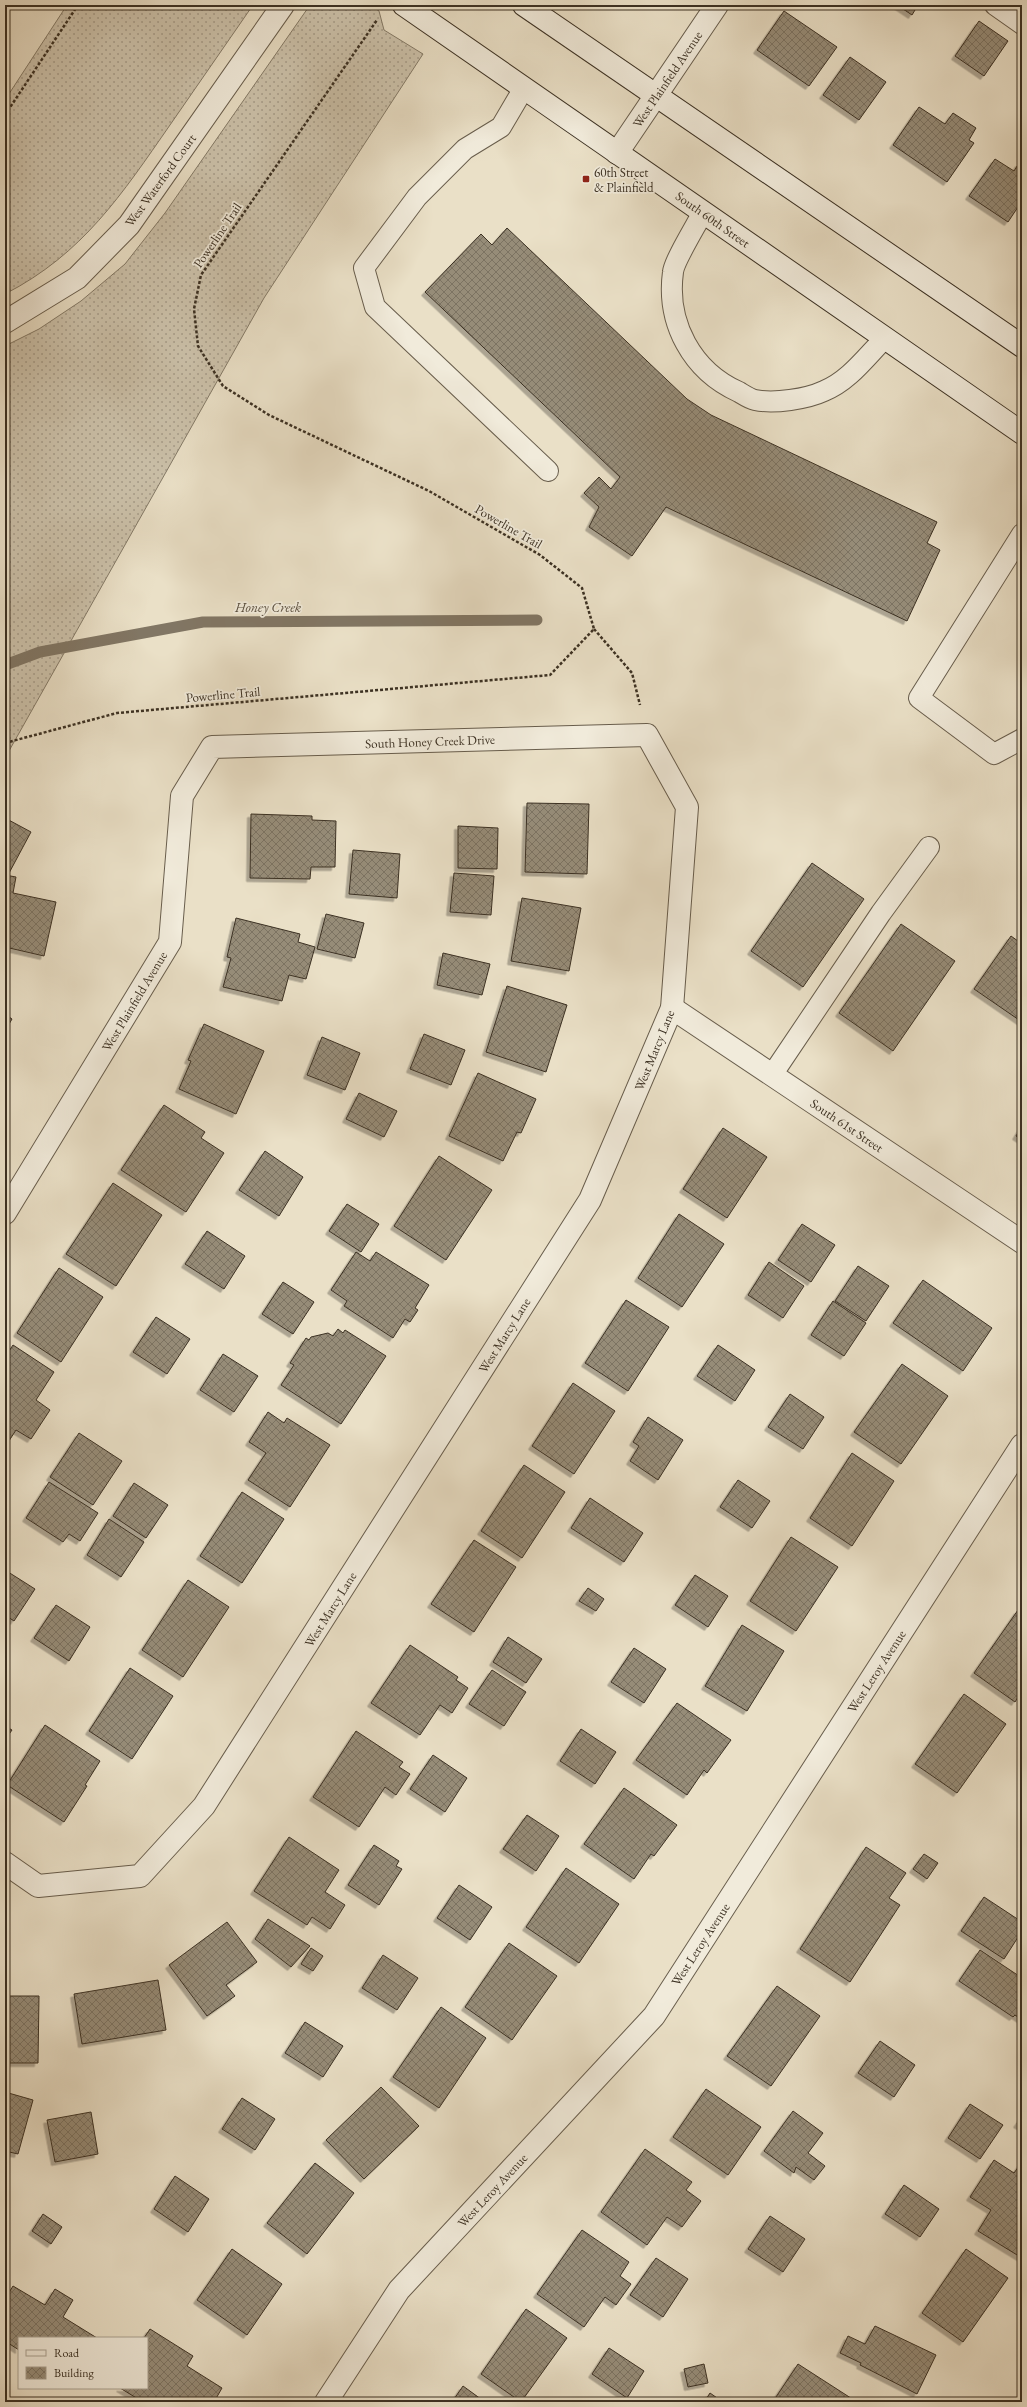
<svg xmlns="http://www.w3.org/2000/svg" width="1027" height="2407" viewBox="0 0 1027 2407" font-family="'EB Garamond',serif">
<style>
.grass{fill:url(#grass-dots);stroke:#847a67}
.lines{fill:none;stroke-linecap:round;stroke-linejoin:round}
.stream{stroke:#817664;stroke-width:11}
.building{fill:url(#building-cross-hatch);stroke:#3c3123;filter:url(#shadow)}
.lane-casing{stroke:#685d4c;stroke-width:22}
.street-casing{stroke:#685d4c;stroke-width:24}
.secondary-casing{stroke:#3c3123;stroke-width:24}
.path{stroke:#3c3123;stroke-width:2.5;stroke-dasharray:3 2;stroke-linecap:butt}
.lane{stroke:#f1ebdb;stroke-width:20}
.street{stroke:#f1ebdb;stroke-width:22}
.secondary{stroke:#f1ebdb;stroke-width:22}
.poi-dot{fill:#8f2418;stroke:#f1ebdb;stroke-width:1.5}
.labels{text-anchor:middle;stroke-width:3.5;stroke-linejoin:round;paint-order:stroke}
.street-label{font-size:13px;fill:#3c3123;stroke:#f1ebdb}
.poi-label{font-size:13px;fill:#3c3123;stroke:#f1ebdb;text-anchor:start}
.water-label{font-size:14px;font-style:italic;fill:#594e3e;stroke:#f1ebdb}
</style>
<defs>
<pattern id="grass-dots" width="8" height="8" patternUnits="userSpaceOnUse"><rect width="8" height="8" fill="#ccc2ab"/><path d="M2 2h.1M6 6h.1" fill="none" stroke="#a79e8b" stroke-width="1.8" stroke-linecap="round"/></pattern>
<pattern id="building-cross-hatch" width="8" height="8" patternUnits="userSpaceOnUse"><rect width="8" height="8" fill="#968c78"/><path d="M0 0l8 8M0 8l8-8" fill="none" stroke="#7c7362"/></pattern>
<filter id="shadow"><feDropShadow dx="-3.5" dy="3.5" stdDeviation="0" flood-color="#0004"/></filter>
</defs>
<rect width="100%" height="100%" fill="#eae0c7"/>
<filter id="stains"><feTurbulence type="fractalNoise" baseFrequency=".005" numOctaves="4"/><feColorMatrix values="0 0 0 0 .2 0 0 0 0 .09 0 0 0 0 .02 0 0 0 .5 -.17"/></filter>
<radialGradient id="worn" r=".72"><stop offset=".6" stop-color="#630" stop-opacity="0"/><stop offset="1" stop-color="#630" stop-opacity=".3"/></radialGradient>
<g class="grass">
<path d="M67,5H253C225,45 198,85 170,125C122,194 83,254 5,294V100Z"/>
<path d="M310,5H371L379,11L384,30L423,54L264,298L5,758V346L39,329L81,301L125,264L165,213Z"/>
</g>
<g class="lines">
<path class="stream" d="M5,665L40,652L203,622L537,620"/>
</g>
<g class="building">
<path d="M897,5H918L912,15Z"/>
<path d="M784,11L837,47L809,86L757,50Z"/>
<path d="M979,21L1008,41L984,76L955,56Z"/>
<path d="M850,57L886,82L859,120L823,95Z"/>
<path d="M919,107L945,124L953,113L976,128L969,140L974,143L947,182L893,145Z"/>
<path d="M995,159L1014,171L1019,163L1022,165V201L1008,222L969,196Z"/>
<path d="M507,228L687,399L711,415L937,522L927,543L940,550L907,621L666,507L632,556L589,527L599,507L584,493L599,477L611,489L620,477L425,292L481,234L492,245Z"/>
<path d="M527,803L589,804L587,874L525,872Z"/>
<path d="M251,814L312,816V820L336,821L335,867H311L310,879L250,878Z"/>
<path d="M5,818L31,832L8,875H5Z"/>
<path d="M458,826L498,828L497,869L458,868Z"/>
<path d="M353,850L400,854L397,898L349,894Z"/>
<path d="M812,863L864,899L803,987L751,951Z"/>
<path d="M454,873L494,876L491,915L450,912Z"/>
<path d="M5,875L16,877L13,893L56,902L44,956L5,947Z"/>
<path d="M522,898L581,908L569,971L511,961Z"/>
<path d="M326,914L364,923L355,958L317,949Z"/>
<path d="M236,918L300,934L298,942L315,947L306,979L289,975L282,1001L223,987L231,958L227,957Z"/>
<path d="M901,924L955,961L893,1051L839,1013Z"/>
<path d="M1011,936L1022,944V1022L974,989Z"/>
<path d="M443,953L490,964L482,995L437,985Z"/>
<path d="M507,986L567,1005L546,1072L486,1052Z"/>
<path d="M5,1014L12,1019L5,1031Z"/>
<path d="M204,1024L264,1051L236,1114L179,1089L191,1061L188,1060Z"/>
<path d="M424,1034L465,1050L451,1085L410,1069Z"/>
<path d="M322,1037L360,1053L345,1090L307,1075Z"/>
<path d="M478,1073L536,1099L521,1133L517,1132L503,1161L449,1136Z"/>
<path d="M359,1093L397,1111L384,1137L346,1119Z"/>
<path d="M164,1105L205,1132L201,1138L224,1153L186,1212L121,1170Z"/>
<path d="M1022,1126V1140L1016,1136Z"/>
<path d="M723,1128L767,1157L727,1218L683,1189Z"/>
<path d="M265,1151L303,1177L279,1216L239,1190Z"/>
<path d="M439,1156L492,1190L446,1260L394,1226Z"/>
<path d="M113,1183L162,1215L116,1286L66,1254Z"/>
<path d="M347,1204L379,1224L361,1252L329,1231Z"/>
<path d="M679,1214L724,1244L682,1307L638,1278Z"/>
<path d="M802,1224L835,1245L811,1282L778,1260Z"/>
<path d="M207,1231L245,1256L224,1289L185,1264Z"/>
<path d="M356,1252L370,1261L376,1252L429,1285L415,1308L418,1310L410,1322L405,1319L393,1338L344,1306L347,1301L331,1290Z"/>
<path d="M769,1262L804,1286L783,1318L748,1295Z"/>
<path d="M858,1266L889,1286L866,1321L835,1301Z"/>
<path d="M59,1268L103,1297L61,1362L17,1333Z"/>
<path d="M923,1280L992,1328L963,1371L893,1323Z"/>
<path d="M283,1282L314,1302L293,1334L262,1314Z"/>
<path d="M626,1300L669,1327L628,1391L585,1363Z"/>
<path d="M833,1301L866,1323L844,1356L811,1335Z"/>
<path d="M156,1317L190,1339L167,1374L133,1352Z"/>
<path d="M338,1329L343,1333L345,1330L386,1356L341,1424L281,1385L294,1365L290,1363L306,1338L309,1340L311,1337L328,1333L333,1336Z"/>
<path d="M13,1345L54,1372L36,1400L50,1410L31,1439L16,1430L7,1444L5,1443V1357Z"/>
<path d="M718,1345L755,1370L735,1401L697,1376Z"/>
<path d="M223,1354L258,1376L234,1412L200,1390Z"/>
<path d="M902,1364L948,1396L901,1464L854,1432Z"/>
<path d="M573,1383L615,1411L574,1474L532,1446Z"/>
<path d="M790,1394L824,1417L803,1449L768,1427Z"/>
<path d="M268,1412L284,1423L287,1418L330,1445L290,1507L248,1480L266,1453L249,1442Z"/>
<path d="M648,1417L683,1440L658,1480L630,1461L639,1446L633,1442Z"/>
<path d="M79,1433L122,1461L93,1505L50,1477Z"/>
<path d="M852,1453L894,1481L852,1546L810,1518Z"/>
<path d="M524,1465L565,1492L522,1558L481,1531Z"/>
<path d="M738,1480L770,1501L752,1528L720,1507Z"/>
<path d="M49,1482L98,1513L80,1541L69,1534L63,1542L26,1518Z"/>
<path d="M134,1483L168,1505L146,1538L113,1516Z"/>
<path d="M242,1492L284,1519L242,1583L200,1556Z"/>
<path d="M590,1498L643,1533L624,1562L571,1528Z"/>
<path d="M109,1519L144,1542L121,1577L87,1555Z"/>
<path d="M791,1537L838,1567L796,1631L750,1601Z"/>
<path d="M474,1540L516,1567L474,1632L431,1604Z"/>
<path d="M5,1570L35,1589L14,1621L5,1615Z"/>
<path d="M695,1575L728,1596L708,1627L675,1605Z"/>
<path d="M188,1580L229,1607L183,1677L142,1650Z"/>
<path d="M588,1588L604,1599L596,1611L579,1601Z"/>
<path d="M56,1605L90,1627L69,1661L34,1638Z"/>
<path d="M1018,1610L1022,1613V1691L1015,1702L974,1673Z"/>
<path d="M742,1625L784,1651L747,1711L705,1686Z"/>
<path d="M508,1637L542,1659L526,1683L493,1662Z"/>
<path d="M410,1645L458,1677L456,1680L468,1688L452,1713L440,1705L420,1735L371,1703Z"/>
<path d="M634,1648L666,1669L644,1703L611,1682Z"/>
<path d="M130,1668L173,1696L132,1759L89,1731Z"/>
<path d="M492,1670L526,1692L504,1726L469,1704Z"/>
<path d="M964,1694L1006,1724L957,1793L915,1764Z"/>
<path d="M677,1703L731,1740L707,1773L704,1770L687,1795L636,1760Z"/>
<path d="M45,1725L100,1761L85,1785L87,1786L64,1822L7,1785Z"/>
<path d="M5,1726L12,1730L5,1740Z"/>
<path d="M581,1729L616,1752L595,1784L560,1761Z"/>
<path d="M356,1731L403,1762L399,1767L410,1774L396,1795L385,1787L359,1827L313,1797Z"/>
<path d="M433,1755L467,1778L445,1812L410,1789Z"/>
<path d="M624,1788L677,1825L654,1856L651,1854L634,1879L584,1844Z"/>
<path d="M527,1815L559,1836L536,1871L503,1849Z"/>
<path d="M289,1837L339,1870L325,1892L345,1905L330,1929L312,1917L307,1925L254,1891Z"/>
<path d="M374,1845L399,1861L396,1866L402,1869L379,1905L348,1885Z"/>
<path d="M866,1847L906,1873L889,1898L900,1905L850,1982L800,1949Z"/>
<path d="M924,1854L938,1863L927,1879L913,1869Z"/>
<path d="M566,1868L619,1904L579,1963L526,1927Z"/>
<path d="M459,1885L492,1907L470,1940L437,1918Z"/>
<path d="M984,1897L1022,1922V1931L1004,1959L961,1931Z"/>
<path d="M268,1919L310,1946L291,1967L255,1939Z"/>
<path d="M227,1922L257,1962L226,1985L235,1996L207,2016L169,1965Z"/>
<path d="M509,1943L557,1976L512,2040L465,2007Z"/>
<path d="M311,1948L323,1956L313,1971L301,1964Z"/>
<path d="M980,1950L1022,1978V2020L1015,2015L1013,2017L959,1981Z"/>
<path d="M383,1955L418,1978L397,2010L362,1988Z"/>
<path d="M158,1980L166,2030L82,2044L74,1994Z"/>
<path d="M777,1986L820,2016L771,2086L727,2056Z"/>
<path d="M5,1996H39L38,2063H5Z"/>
<path d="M441,2007L486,2038L439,2108L393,2077Z"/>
<path d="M305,2022L343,2046L323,2077L285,2053Z"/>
<path d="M880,2041L915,2065L894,2097L858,2073Z"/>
<path d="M381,2087L419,2126L364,2179L326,2140Z"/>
<path d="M706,2089L761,2127L728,2175L673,2137Z"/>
<path d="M5,2092L33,2100L18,2154L5,2151Z"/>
<path d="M242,2098L275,2119L255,2150L222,2129Z"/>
<path d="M970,2104L1003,2125L980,2159L948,2138Z"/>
<path d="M793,2111L823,2133L808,2153L825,2166L814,2180L796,2167L794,2173L764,2151Z"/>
<path d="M91,2112L98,2154L55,2162L47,2120Z"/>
<path d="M1022,2117V2127L1017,2124Z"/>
<path d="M645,2149L692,2182L686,2190L701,2201L682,2227L667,2217L647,2245L601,2212Z"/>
<path d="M994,2160L1014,2173L1022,2162V2258L978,2231L991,2210L970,2197Z"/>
<path d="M315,2163L354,2193L307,2254L267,2223Z"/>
<path d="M175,2176L209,2199L188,2232L154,2209Z"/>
<path d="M904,2185L939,2209L920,2237L885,2214Z"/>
<path d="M43,2214L62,2227L51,2244L32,2231Z"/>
<path d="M770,2216L805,2239L783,2272L748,2249Z"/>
<path d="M582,2230L629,2262L620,2276L631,2284L616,2305L605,2297L584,2327L537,2294Z"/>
<path d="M232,2249L282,2284L247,2335L197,2300Z"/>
<path d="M966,2249L1008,2278L963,2342L922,2313Z"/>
<path d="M656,2258L688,2279L663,2317L630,2295Z"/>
<path d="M13,2286L45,2305L55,2289L73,2300L63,2317L97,2338H19V2350L5,2341V2299Z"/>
<path d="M526,2309L567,2338L521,2402L481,2374Z"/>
<path d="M875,2326L936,2355L917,2394L860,2365L861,2363L840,2353L848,2336L865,2344Z"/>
<path d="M150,2329L193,2356L187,2366L222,2388L214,2402H143L120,2388H147V2338H144Z"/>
<path d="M609,2348L644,2371L627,2398L592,2374Z"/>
<path d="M704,2364L708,2383L688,2387L684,2369Z"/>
<path d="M798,2364L857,2402H783L776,2397Z"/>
<path d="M463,2386L485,2402H452Z"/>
<path d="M710,2393L720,2400L718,2402H704Z"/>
</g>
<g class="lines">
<g class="lane-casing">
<g id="lane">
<path d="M995,5L1022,24"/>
<path d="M524,88L501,127L465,149L417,197L364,268L375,307L548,471"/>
<path d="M703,212C697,224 674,261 673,272C666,323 692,371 739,392C744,395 750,399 755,400C774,404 807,399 824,391C849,381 866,357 885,338"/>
<path d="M1022,534L919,698L994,754L1022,739"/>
<path d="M772,1075L881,913L929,847"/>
</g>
</g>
<g class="street-casing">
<g id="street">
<path d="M617,153L717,5"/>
<path d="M5,322L77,278L129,225L283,5"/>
<path d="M672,1008L1022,1242"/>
<path d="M5,1213L170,942L182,796L212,747L647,735L687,807L672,1008L590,1200L204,1806L140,1876L38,1886L5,1863"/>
<path d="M326,2402L399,2290L654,2016L1022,1445"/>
</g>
</g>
<g class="secondary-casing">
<g id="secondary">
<path d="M404,5L1022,433"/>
<path d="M524,5L1022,346"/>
</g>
</g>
<g class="path">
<path d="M5,115L78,5"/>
<path d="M594,629L632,673L640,705"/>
<path d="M5,743L117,713L550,675L594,629L582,588L540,555L429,491L269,415L223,386L198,346L194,309L201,275L377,20"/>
</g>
<use href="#lane" class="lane"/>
<use href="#street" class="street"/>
<use href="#secondary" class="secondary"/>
</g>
<rect class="poi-dot" x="582" y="175" width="8" height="8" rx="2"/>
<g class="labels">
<g class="street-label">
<text transform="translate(667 79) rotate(-56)" y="5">West Plainfield Avenue</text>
<text transform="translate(160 180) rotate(-54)" y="5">West Waterford Court</text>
<text transform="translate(713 219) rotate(35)" y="5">South 60th Street</text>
<text transform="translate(217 235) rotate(-56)" y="5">Powerline Trail</text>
<text transform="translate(509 526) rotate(30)" y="5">Powerline Trail</text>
<text transform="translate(223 694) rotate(-5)" y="5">Powerline Trail</text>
<text transform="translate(430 741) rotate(-2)" y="5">South Honey Creek Drive</text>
<text transform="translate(134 1001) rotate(-59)" y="5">West Plainfield Avenue</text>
<text transform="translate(654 1050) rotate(-68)" y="5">West Marcy Lane</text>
<text transform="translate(847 1125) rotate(34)" y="5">South 61st Street</text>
<text transform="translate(504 1335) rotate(-58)" y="5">West Marcy Lane</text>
<text transform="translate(330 1609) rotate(-58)" y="5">West Marcy Lane</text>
<text transform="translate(876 1671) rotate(-57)" y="5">West Leroy Avenue</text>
<text transform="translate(700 1944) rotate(-57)" y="5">West Leroy Avenue</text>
<text transform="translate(492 2190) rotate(-47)" y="5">West Leroy Avenue</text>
</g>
<g class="poi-label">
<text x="594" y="177">60th Street<tspan x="594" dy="15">&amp; Plainfield</tspan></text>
</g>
<g class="water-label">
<text x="268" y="612">Honey Creek</text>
</g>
</g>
<rect width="1027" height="2407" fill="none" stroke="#eae0c7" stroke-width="20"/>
<rect x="6" y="6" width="1015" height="2395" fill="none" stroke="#3c3123" stroke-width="2"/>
<rect x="10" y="10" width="1007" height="2387" fill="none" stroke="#3c3123"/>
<rect x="18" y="2337" width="130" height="52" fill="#f1ebdb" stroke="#a9a191"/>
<rect x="26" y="2350" width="20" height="6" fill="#f1ebdb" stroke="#a9a191"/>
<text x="54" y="2357" font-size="12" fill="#3c3123">Road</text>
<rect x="26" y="2367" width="20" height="12" fill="url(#building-cross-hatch)" stroke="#a9a191"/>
<text x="54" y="2377" font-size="12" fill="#3c3123">Building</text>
<rect width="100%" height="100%" filter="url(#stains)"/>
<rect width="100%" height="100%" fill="url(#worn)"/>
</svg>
